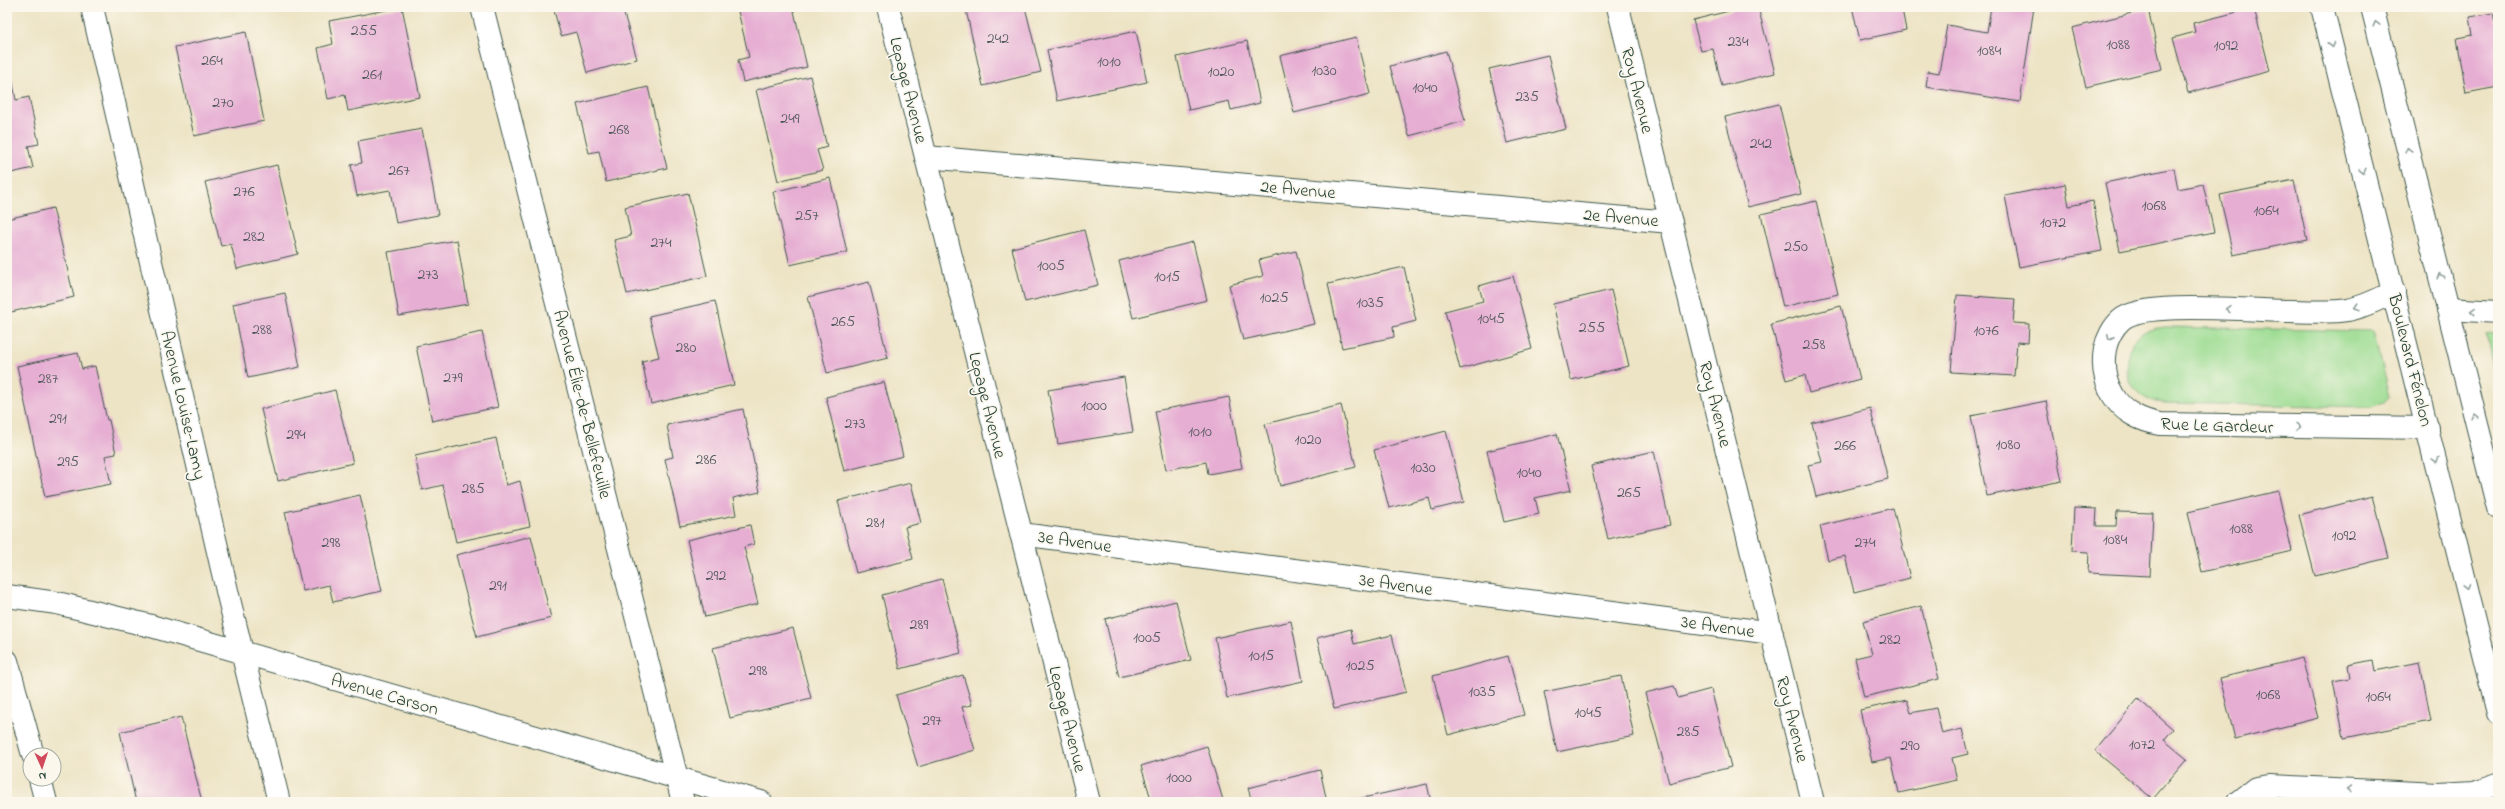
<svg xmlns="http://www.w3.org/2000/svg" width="2505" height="809" viewBox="0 0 2505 809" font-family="'Indie Flower',sans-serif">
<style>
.green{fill:#9cdc92;stroke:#5e8c63}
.building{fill:#e6aed3}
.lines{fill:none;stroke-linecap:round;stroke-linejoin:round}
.minor-casing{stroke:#3e564a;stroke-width:24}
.minor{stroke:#fff;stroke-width:22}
.oneway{stroke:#8f9e9a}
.labels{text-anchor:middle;stroke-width:3.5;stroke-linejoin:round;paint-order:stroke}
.number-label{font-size:16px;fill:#51595c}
.street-label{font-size:18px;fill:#1f3d34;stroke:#fbf7ec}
</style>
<rect width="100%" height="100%" fill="#fbf7ec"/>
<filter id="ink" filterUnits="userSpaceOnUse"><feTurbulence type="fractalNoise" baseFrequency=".025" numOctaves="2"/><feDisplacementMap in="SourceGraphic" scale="8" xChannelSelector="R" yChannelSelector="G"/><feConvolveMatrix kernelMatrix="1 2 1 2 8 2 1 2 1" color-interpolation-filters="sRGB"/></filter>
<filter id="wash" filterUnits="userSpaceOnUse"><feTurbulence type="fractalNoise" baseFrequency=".012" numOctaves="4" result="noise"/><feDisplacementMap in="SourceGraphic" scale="16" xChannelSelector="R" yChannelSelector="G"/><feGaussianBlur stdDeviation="0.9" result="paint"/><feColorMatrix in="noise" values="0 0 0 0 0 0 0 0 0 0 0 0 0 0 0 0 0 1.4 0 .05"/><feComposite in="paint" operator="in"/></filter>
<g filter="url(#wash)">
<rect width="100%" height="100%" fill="#ede4c5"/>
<g class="green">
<path d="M2164,327L2373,331L2389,397L2383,403L2371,407L2164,403C2159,402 2153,402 2149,400C2123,388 2119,352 2141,334C2147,329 2157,328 2164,327Z"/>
<path d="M2498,333V388L2486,335Z"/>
</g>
<g id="blocks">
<g class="building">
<path d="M402,7L420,97L348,111L345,95L328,99L318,48L333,44L329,21Z"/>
<path d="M553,7H622L637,59L587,73L576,32L561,36Z"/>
<path d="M737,7H793L807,67L743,82L738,60L749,57Z"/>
<path d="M981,7H1025L1041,72L983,86L966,10Z"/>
<path d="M1745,7H1758L1775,73L1722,86L1713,49L1701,51L1693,20Z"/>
<path d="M1852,7H1906L1902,9L1906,30L1860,40Z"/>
<path d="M1991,7H2034L2020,102L1926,87L1928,71L1939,73L1947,25L1987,32Z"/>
<path d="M2254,8L2270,71L2188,93L2173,38L2195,32L2193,23Z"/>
<path d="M2148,9L2162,69L2086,87L2072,28Z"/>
<path d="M2493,13L2495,22H2498V87L2466,93L2457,38L2473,35L2470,17Z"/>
<path d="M1136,31L1147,82L1057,101L1047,50Z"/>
<path d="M246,32L264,121L194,136L175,47Z"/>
<path d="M1356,37L1370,94L1294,113L1280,56Z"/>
<path d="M1247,41L1260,103L1231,110L1229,101L1189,110L1177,57Z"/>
<path d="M1446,51L1465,121L1409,136L1390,66Z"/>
<path d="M1548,55L1566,129L1507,143L1489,69Z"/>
<path d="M810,76L827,147L817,150L823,170L778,181L756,90Z"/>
<path d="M12,79L16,100L29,97L39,144L28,146L33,168L7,174V80Z"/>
<path d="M648,87L667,168L606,182L599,151L589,153L577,104Z"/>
<path d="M1779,104L1801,194L1748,207L1725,117Z"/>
<path d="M422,129L438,215L396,223L390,190L357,196L351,165L362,163L358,141Z"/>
<path d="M277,165L298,254L237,269L231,244L221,246L205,182Z"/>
<path d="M2174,168L2178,189L2203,184L2214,232L2120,251L2105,183Z"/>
<path d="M830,178L847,252L790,265L773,192Z"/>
<path d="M2294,180L2307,240L2233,255L2220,195Z"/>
<path d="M2065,184L2069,206L2093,201L2102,251L2019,267L2005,196Z"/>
<path d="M688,193L707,276L627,294L614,240L631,236L625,207Z"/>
<path d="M1816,201L1838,294L1783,307L1761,214Z"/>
<path d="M53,208L74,297L7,313V219Z"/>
<path d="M1084,230L1098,285L1025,302L1012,248Z"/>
<path d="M457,240L468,304L399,316L388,252Z"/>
<path d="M1193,242L1207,300L1133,318L1119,261Z"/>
<path d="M1296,251L1314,324L1243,340L1229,285L1263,276L1259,260Z"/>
<path d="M1404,267L1416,321L1393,327L1394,337L1342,348L1328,284Z"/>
<path d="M1513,276L1532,349L1460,369L1445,311L1483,301L1479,286Z"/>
<path d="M869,282L888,358L827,373L808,297Z"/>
<path d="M1611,290L1629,366L1571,380L1553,304Z"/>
<path d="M285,293L300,367L248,378L233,304Z"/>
<path d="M1957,295L2015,299L2013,323L2029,324L2028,343L2017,342L2014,376L1951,372Z"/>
<path d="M715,301L734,385L651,404L642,361L659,357L649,316Z"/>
<path d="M1841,306L1860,379L1809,393L1805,375L1786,380L1771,324Z"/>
<path d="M482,332L498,407L432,421L416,346Z"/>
<path d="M78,353L82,369L95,366L107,420H109L116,454L105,456L111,484L45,497L17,366Z"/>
<path d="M1124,377L1133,432L1058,444L1048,390Z"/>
<path d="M884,382L903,456L844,471L826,397Z"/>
<path d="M335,390L353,463L278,481L261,409Z"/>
<path d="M1229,397L1242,468L1208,474L1206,462L1166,470L1155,411Z"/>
<path d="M2046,401L2062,481L1987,496L1971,416Z"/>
<path d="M1341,405L1356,467L1280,486L1265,424Z"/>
<path d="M1870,408L1888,479L1816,497L1808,465L1822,462L1812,423Z"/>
<path d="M743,409L760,492L733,498L736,515L680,526L665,459L673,457L667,425Z"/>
<path d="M1446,431L1464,502L1432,510L1429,498L1389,508L1374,450Z"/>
<path d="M1557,434L1571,490L1535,498L1539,514L1504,522L1487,451Z"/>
<path d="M496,438L506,485L520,481L530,526L456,542L443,485L422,490L415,456Z"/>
<path d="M1654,451L1670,525L1608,539L1591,466Z"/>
<path d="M911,483L921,523L905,527L913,559L856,573L838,501Z"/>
<path d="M2278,491L2292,551L2202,572L2188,512Z"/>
<path d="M360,495L382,591L333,602L329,585L303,591L285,512Z"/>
<path d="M2372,496L2388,558L2315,576L2299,515Z"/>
<path d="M1893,508L1910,578L1854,592L1845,556L1828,560L1820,526Z"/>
<path d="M2074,508L2097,509L2096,526H2116L2117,512L2153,513L2150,576L2088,573L2089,552L2072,551Z"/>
<path d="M750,525L754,544L744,547L758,604L705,617L687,540Z"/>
<path d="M531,536L551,618L477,637L456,555Z"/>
<path d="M942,579L961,653L900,669L882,595Z"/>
<path d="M1176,601L1191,660L1119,677L1105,619Z"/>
<path d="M1921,606L1939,679L1864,697L1855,658L1872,654L1863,621Z"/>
<path d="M1291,621L1303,681L1227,698L1215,638Z"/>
<path d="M793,628L811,698L730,718L713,648Z"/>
<path d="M1351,629L1354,644L1392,635L1406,692L1334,709L1317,638Z"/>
<path d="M1508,656L1524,715L1448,735L1433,676Z"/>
<path d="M2302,658L2318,718L2235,739L2220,678Z"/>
<path d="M2373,660L2375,671L2420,662L2431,721L2344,738L2333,681L2350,678L2348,665Z"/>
<path d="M963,675L972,705L962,707L975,750L918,767L896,695Z"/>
<path d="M1621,676L1634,736L1557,752L1544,692Z"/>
<path d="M1674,686L1678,698L1711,689L1731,767L1669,783L1645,693Z"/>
<path d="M2138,699L2173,729L2164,740L2187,759L2153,799L2095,751Z"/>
<path d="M1907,700L1911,713L1936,708L1942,734L1962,729L1968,754L1952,758L1957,780L1899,793L1891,758L1872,762L1860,710Z"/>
<path d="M181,717L202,802H136L120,732Z"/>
<path d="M1207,746L1223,800L1217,802H1152L1141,766Z"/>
<path d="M1320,770L1327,802H1252L1248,788Z"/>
<path d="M1427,784L1431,802H1349V801Z"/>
</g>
</g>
</g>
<g filter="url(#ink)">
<use href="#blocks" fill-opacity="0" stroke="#3e564a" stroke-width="1"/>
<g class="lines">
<g class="minor-casing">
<g id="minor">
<path d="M92,7L228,595L279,802"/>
<path d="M482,7L683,802"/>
<path d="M888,7L1089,802"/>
<path d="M1618,7L1813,802"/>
<path d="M2322,7L2498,713"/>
<path d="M2372,7L2498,508"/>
<path d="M926,157L1671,222"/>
<path d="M2394,292C2379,299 2364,307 2348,310C2304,318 2148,295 2121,320C2113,327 2107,339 2105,349C2102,366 2104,380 2113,395C2122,412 2142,421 2160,424L2428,428"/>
<path d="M2448,309L2498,312"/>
<path d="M1021,534L1772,633"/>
<path d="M7,596L57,603L151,626L761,802"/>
<path d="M7,661L33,755"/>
<path d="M40,779L46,802"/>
<path d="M2238,802L2256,788L2269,786L2439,794L2475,792L2498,784"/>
</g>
</g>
<use href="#minor" class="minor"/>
</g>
<defs><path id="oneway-chevron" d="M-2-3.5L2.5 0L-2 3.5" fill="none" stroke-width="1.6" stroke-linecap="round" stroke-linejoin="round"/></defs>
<g class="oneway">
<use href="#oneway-chevron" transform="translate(2376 24) rotate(-104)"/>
<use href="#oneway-chevron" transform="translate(2331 45) rotate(76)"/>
<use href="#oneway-chevron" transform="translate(2408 150) rotate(-104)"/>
<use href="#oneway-chevron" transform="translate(2363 171) rotate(76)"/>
<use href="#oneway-chevron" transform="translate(2440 276) rotate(-104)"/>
<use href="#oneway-chevron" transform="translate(2357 307) rotate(162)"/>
<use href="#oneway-chevron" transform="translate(2228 309) rotate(-179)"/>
<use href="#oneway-chevron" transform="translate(2473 311) rotate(-177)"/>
<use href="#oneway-chevron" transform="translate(2110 337) rotate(115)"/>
<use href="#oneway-chevron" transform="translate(2475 416) rotate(-104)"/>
<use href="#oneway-chevron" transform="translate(2298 427) rotate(1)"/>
<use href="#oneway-chevron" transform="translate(2436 460) rotate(76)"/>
<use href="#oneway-chevron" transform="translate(2467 586) rotate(76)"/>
<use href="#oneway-chevron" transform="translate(2349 789) rotate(-177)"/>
</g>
</g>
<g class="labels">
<g class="number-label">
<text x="364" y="35">255</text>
<text x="998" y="43">242</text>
<text x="1738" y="46">234</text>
<text x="2118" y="49">1088</text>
<text x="2226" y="50">1092</text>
<text x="1989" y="55">1084</text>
<text x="212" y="65">264</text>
<text x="1109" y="66">1010</text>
<text x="1324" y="75">1030</text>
<text x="1221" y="76">1020</text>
<text x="372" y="79">261</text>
<text x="1425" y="92">1040</text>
<text x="1527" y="101">235</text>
<text x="223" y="107">270</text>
<text x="790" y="123">249</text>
<text x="619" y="134">268</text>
<text x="1761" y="148">242</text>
<text x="399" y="175">267</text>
<text x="244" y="196">276</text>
<text x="2154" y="210">1068</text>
<text x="2266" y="215">1064</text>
<text x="807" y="220">257</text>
<text x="2053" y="227">1072</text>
<text x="254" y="241">282</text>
<text x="661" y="247">274</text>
<text x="1796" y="251">250</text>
<text x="1051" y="270">1005</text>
<text x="428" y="279">273</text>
<text x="1167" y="281">1015</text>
<text x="1274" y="302">1025</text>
<text x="1370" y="307">1035</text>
<text x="1491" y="323">1045</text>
<text x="843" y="326">265</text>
<text x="1592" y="332">255</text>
<text x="262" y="334">288</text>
<text x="1986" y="335">1076</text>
<text x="1814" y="349">258</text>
<text x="686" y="352">280</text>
<text x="453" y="382">279</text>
<text x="48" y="383">287</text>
<text x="1094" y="410">1000</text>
<text x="58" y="423">291</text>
<text x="855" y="428">273</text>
<text x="1200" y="436">1010</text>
<text x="296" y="439">294</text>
<text x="1308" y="444">1020</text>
<text x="2008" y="449">1080</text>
<text x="1845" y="450">266</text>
<text x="706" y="464">286</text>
<text x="68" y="466">295</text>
<text x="1423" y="472">1030</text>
<text x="1529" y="477">1040</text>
<text x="473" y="493">285</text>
<text x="1629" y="497">265</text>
<text x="875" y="527">281</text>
<text x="2241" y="533">1088</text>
<text x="2344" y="540">1092</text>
<text x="2115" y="544">1084</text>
<text x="331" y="547">298</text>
<text x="1865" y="547">274</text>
<text x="716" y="580">292</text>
<text x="498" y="590">291</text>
<text x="919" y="629">289</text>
<text x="1147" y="642">1005</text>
<text x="1890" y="644">282</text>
<text x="1261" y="660">1015</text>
<text x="1360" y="670">1025</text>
<text x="758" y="675">298</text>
<text x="1482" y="696">1035</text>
<text x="2268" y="699">1068</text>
<text x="2378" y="701">1064</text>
<text x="1588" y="717">1045</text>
<text x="932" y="725">297</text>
<text x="1688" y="736">285</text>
<text x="2142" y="749">1072</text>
<text x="1910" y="750">290</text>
<text x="1179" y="782">1000</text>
</g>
<g class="street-label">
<text transform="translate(909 90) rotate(76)" y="6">Lepage Avenue</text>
<text transform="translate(1638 90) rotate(76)" y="6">Roy Avenue</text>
<text transform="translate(1298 189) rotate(5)" y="6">2e Avenue</text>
<text transform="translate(1621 217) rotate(5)" y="6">2e Avenue</text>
<text transform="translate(2411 360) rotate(76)" y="6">Boulevard Fénelon</text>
<text transform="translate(583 404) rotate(76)" y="6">Avenue Élie-de-Bellefeuille</text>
<text transform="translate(1716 404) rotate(76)" y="6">Roy Avenue</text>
<text transform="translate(184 405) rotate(77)" y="6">Avenue Louise-Lamy</text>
<text transform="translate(988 405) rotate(76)" y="6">Lepage Avenue</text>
<text transform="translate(2217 425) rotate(2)" y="6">Rue Le Gardeur</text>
<text transform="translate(1075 541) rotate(8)" y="6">3e Avenue</text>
<text transform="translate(1396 584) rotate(8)" y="6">3e Avenue</text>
<text transform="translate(1718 626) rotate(8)" y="6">3e Avenue</text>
<text transform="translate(385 694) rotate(16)" y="6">Avenue Carson</text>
<text transform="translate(1068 719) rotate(76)" y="6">Lepage Avenue</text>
<text transform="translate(1793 719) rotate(76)" y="6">Roy Avenue</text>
</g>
</g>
<rect width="2505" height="809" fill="none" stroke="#fbf7ec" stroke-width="24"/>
<g transform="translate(42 767) rotate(177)"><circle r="19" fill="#fbf7ec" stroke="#a3ada2"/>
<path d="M0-3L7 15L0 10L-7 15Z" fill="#d1495b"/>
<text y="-6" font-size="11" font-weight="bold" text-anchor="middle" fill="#1f3d34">N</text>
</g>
</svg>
